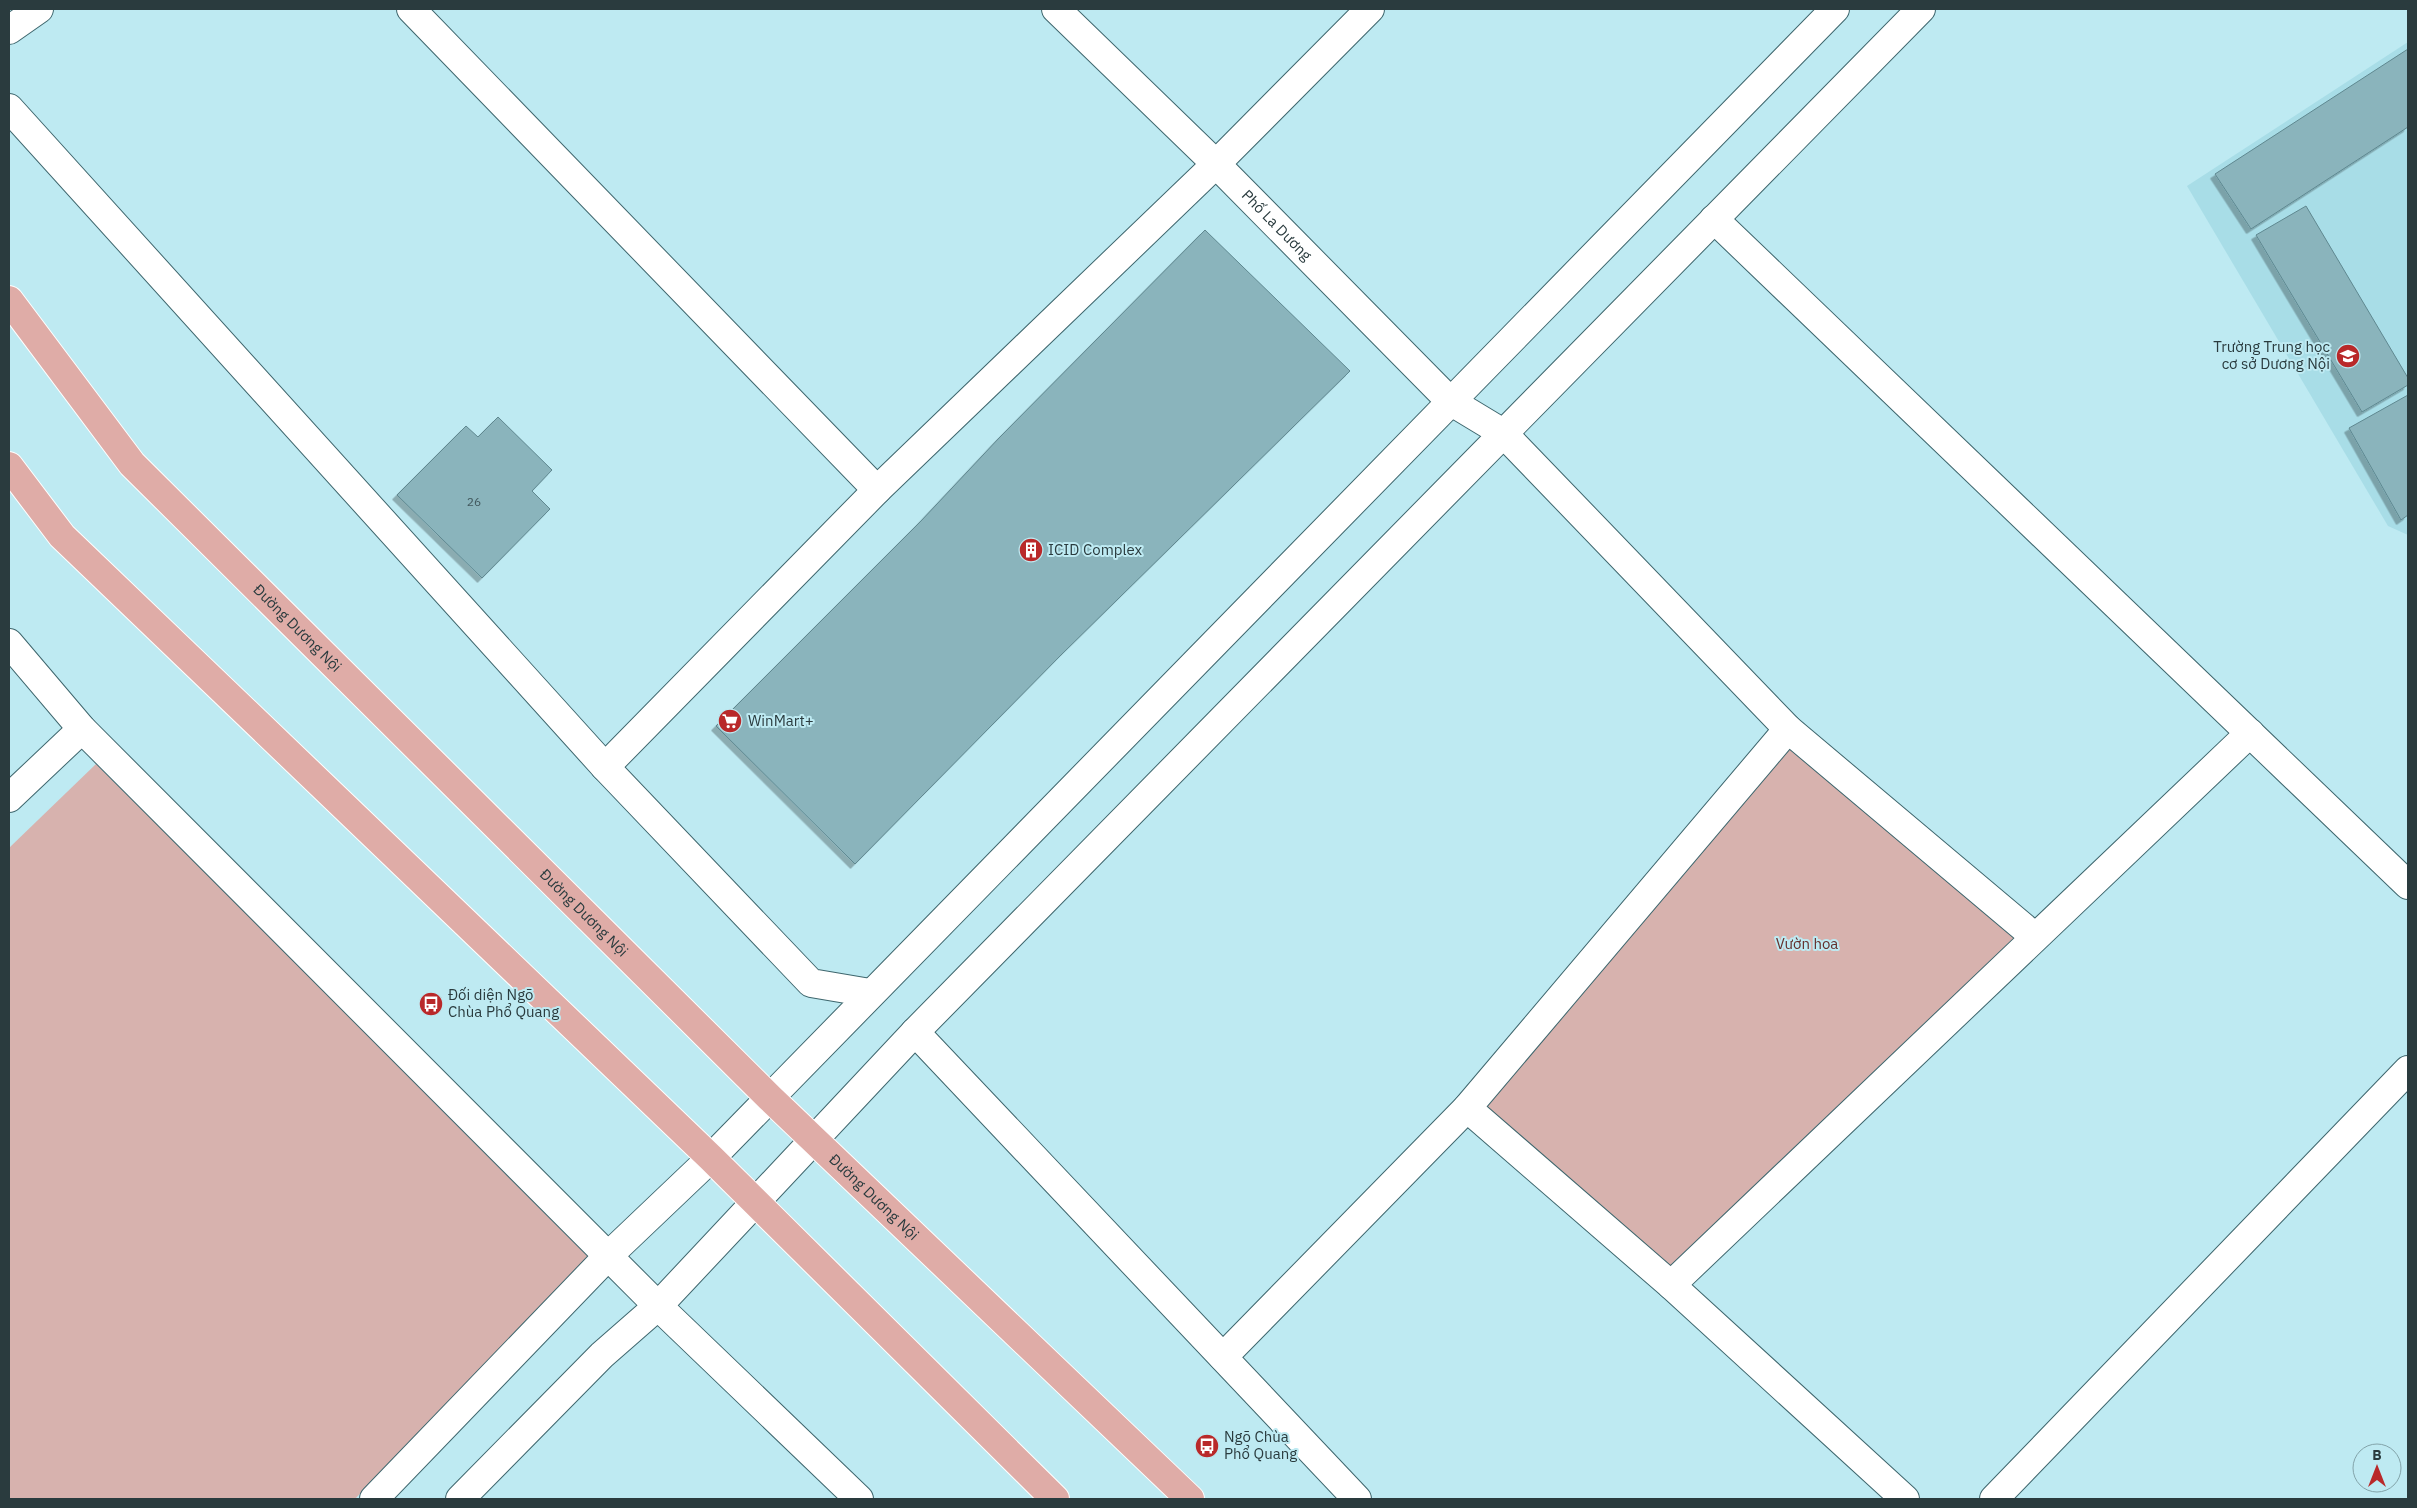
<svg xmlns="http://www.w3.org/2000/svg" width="2417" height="1508" viewBox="0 0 2417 1508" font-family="'IBM Plex Sans',sans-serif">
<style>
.built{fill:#a8dde7}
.green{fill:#d7b2ae}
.building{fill:#8ab4bc;stroke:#5f8890;filter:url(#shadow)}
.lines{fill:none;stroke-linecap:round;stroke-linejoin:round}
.minor-casing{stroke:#3e666d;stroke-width:30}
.major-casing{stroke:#fff;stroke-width:30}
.minor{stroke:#fff;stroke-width:28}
.major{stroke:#dfaca7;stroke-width:28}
.labels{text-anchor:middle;stroke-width:4;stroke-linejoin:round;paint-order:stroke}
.number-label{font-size:12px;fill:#42595e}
.street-label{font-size:15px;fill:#2a3b3e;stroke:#beeaf2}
.poi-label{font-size:15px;fill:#2a3b3e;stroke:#beeaf2;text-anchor:start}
.park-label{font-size:15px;fill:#65302c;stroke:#beeaf2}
</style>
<defs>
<filter id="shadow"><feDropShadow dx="-4.5" dy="4.5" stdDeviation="0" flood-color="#0004"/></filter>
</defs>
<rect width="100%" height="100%" fill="#beeaf2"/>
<path class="built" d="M2408,42V535L2388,526L2187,186Z"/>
<g class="green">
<path d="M1789,739L2026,937L1671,1276L1477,1108Z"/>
<path d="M96,764L592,1253L355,1499H9V848Z"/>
</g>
<g class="building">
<path d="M2408,49V127L2251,229L2215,174Z"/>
<path d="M2306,206L2408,378V385L2362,412L2256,235Z"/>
<path d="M1205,230L1350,371L1061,655L855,864L716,726L921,521L999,438Z"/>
<path d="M2408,395V515L2401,520L2349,428Z"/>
<path d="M498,417L552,470L532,491L550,509L482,578L397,495L466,426L478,437Z"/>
</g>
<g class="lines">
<g class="minor-casing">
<g id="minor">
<path d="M411,9L877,490"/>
<path id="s1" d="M1056,9L1216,164L1450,401L1503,433L1788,729L1467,1108L1223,1357"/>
<path d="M9,30L39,9"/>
<path d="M9,108L605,767L811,983L870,993"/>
<path d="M1714,219L2408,885"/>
<path d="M9,643L82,729L658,1306L859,1499"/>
<path d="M1788,729L2035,937"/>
<path d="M605,767L877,490L1216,164L1370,9"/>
<path d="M9,798L82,729"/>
<path d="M915,1032L1357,1499"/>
<path d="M1467,1108L1671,1285L1905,1499"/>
<path d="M1671,1285L2250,733"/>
<path d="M374,1499L608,1256L711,1158L1835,9"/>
<path d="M460,1499L602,1355L658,1306L915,1032L1921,9"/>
<path d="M1994,1499L2408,1070"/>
</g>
</g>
<g class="major-casing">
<g id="major">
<path id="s2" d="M9,300L132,464L770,1098L1190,1499"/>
<path d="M9,466L62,536L711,1158L1055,1499"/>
</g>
</g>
<use href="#minor" class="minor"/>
<use href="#major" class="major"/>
</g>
<defs>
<g id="school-disc" transform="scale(1.25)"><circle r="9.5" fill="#b9292a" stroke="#beeaf2"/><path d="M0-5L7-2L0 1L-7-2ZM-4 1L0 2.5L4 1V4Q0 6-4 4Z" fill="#fff"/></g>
<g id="building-disc" transform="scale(1.25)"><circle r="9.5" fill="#b9292a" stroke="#beeaf2"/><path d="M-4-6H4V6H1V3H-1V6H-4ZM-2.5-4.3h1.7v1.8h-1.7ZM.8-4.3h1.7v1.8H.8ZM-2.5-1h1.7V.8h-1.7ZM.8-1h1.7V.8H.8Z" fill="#fff"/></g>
<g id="supermarket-disc" transform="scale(1.25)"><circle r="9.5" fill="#b9292a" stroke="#beeaf2"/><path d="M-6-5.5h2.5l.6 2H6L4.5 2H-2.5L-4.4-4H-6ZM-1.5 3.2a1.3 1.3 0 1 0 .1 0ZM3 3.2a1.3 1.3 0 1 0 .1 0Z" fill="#fff"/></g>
<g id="bus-disc" transform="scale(1.25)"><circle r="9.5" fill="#b9292a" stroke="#beeaf2"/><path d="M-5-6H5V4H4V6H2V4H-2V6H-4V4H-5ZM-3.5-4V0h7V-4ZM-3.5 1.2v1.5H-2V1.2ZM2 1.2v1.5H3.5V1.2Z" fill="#fff"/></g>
</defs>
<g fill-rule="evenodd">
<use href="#school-disc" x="2348" y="356"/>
<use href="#building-disc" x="1031" y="550"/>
<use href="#supermarket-disc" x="730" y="721"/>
<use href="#bus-disc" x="431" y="1004"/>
<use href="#bus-disc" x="1207" y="1446"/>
</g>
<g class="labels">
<g class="number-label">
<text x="474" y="506">26</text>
</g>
<g class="street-label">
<text dy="5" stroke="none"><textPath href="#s1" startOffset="309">Phố La Dương</textPath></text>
<text dy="5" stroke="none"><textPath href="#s2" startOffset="438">Đường Dương Nội</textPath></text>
<text dy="5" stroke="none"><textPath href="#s2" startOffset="842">Đường Dương Nội</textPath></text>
<text dy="5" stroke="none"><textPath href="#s2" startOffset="1248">Đường Dương Nội</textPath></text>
</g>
<g class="poi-label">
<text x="2330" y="352" text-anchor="end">Trường Trung học<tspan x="2330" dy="17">cơ sở Dương Nội</tspan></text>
<text x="1048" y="555">ICID Complex</text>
<text x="748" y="726">WinMart+</text>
<text x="448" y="1000">Đối diện Ngõ<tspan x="448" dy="17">Chùa Phổ Quang</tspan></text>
<text x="1224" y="1442">Ngõ Chùa<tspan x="1224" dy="17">Phổ Quang</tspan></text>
</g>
<g class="park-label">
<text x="1807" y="949">Vườn hoa</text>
</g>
</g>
<rect width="2417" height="1508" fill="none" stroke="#2a3b3e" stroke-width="20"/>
<g transform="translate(2377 1468)"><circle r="24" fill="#beeaf2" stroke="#83a4aa"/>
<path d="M0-4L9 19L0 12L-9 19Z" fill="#b9292a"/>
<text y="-8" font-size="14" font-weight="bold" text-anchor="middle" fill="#2a3b3e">B</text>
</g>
</svg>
